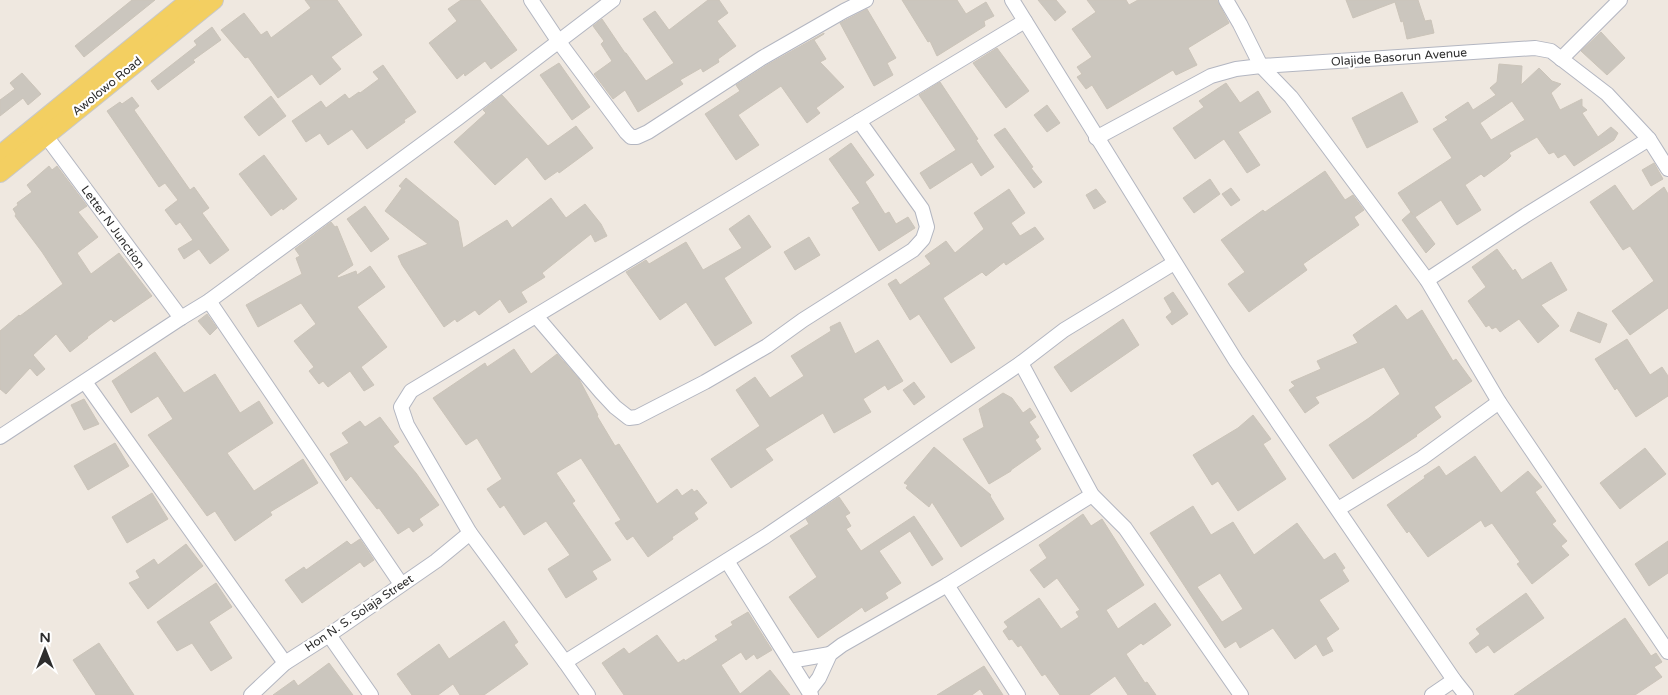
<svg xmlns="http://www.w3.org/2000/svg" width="1668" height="695" viewBox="0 0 1668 695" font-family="'Varela Round',sans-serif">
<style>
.building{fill:#cbc6be;stroke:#cbc4b9;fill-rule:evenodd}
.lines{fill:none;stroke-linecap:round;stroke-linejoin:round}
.minor-casing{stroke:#b3b6c1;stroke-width:16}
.major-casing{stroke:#c8c8c8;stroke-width:20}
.minor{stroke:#fff;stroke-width:14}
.major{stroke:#f3cf61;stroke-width:18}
.labels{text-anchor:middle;stroke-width:4.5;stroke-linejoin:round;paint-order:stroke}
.street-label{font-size:12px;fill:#2d2d2d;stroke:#fff}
</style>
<rect width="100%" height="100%" fill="#efe8e0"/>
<g class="building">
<path d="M132,0H155L84,57L75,46Z"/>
<path d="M305,0H337L362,35L331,57L341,69L320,85L312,74L278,98L248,57L245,58L221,30L244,13L261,35L267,31L271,38L311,8Z"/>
<path d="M461,0H480L517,50L491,69L485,61L465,76L464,73L457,79L429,43L457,21L448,9Z"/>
<path d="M708,0H719L728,13L717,21L736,46L718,59L719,62L703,72L701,68L680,80L683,84L638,112L625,90L613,99L594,74L612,61L601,44L604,41L593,26L602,19L625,53H626L646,81L674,63L643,19L655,11L669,30Z"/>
<path d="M902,0H957L966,14L986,2L994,16L984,21L985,26L937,56L930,41L928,42Z"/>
<path d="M1038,0H1056L1066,12L1055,21Z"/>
<path d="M1087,0H1126L1129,5L1138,0H1217L1229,23L1188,48L1197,65L1176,75L1173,70L1107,109L1092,85L1086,89L1077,77L1082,74L1077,67L1092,57L1072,29L1096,12Z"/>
<path d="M1346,0H1418L1425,21L1431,20L1434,33L1407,39L1403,21L1401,22L1395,2L1353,18Z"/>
<path d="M867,9L896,58L887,63L893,75L874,86L840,23Z"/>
<path d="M212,27L221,40L193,60L195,62L158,90L151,81L197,45L194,41Z"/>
<path d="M1601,32L1625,58L1607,75L1581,51Z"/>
<path d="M824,33V34L814,40L826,59L820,62L844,87L816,108L820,113L807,123L781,86L738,115L759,145L736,160L705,114L740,91L736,85L767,65Z"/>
<path d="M997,48L1029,91L1006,108L973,63Z"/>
<path d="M559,63L590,107L572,120L540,75Z"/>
<path d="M1499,64L1522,66L1521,85L1539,68L1552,81L1561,84L1551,93L1560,110L1582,99V106L1587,110L1582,113L1598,137L1611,127L1618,133L1614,140L1574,166L1565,154L1558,158L1554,152L1549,154L1537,137L1509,153L1511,156L1507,160L1484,177L1481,174L1465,185L1481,210L1457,225L1441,200L1415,217L1435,244L1426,253L1402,220L1411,212L1413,215L1398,193L1452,158L1433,129L1448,120L1445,117L1468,102L1473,110L1496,95L1490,88L1497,82ZM1512,101L1525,120L1491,140L1480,123Z"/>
<path d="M383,65L416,112L404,120L405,122L367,149L352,129L328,145L320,133L306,142L292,121L321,101L326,108L345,94L349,99L359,92L360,93L379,79L373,72Z"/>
<path d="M22,73L41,94L28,105L23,98L0,116V100L15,89L10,83Z"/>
<path d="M940,82L978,139L976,140L994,167L981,176L972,162L930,189L920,173L956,150L919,95Z"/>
<path d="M1226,83L1240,103L1258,91L1271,112L1238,132L1260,165L1247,173L1224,139L1195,159L1173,128L1204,107L1199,101Z"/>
<path d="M1402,92L1418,122L1367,148L1352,118Z"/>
<path d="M502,95L548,146L576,126L593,148L559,173L558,171L545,180L527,157L495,185L454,142L486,113L483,110Z"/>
<path d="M271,96L286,116L259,136L244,117Z"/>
<path d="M132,97L139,106L134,110L190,190L194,187L209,208L202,213L229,250L210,264L199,249L184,259L178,249L193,240L180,222L176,225L165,210L178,200L165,183L159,187L107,111L120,102L122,104Z"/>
<path d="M1047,105L1060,123L1047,132L1034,115Z"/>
<path d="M1005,128L1033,167L1031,168L1042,182L1034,188L994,135Z"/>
<path d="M851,143L874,175L865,182L885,214L889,212L896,224L908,217L915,228L879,251L852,208L860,203L829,159Z"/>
<path d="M264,155L297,199L283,210L282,208L271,216L239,174Z"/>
<path d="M1654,163L1663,179L1651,186L1642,170Z"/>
<path d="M49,166L52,170L57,166L87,206L78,212L98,237L77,253L91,274L119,253L152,296L114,322L111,319L87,337L88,338L70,352L56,334L33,355L45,369L37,376L30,368L6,394L0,389V331L19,315L20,316L63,284L42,252L15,216L16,214L13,209L18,205L17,203L32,192L27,185Z"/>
<path d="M1325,171L1345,200L1353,195L1364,210L1354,217L1359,225L1303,264L1307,270L1249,312L1228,284L1245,272L1221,240L1263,210L1265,212Z"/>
<path d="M406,178L458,221L463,248L507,220L512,228L551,198L566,218L585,204L601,224L607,236L595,242L591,234L542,273L545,277L521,292L527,302L509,313L500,299L479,315L475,310L457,322L455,319L444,327L402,265L398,256L428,244L385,211L402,188L399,186Z"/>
<path d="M1210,179L1220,194L1194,213L1183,198Z"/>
<path d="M1615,185L1633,211L1664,187L1668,194V308L1630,335L1612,311L1654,281L1630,246L1623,250L1590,202Z"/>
<path d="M1231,188L1240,200L1231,206L1222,194Z"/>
<path d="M1009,189L1025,213L1011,223L1020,236L1035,227L1044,239L1006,265L1004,262L986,276L982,272L943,298L975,348L951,363L919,314L910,320L888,284L896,279L900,285L931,264L925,256L946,241L955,253L984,229L974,213Z"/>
<path d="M1096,189L1106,202L1094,209L1086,195Z"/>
<path d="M365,206L389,239L371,252L347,219Z"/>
<path d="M749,215L771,247L724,278L752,323L715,346L686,302L660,320L626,272L646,260L649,264L686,242L703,270L742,248L729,229Z"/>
<path d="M331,222L335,227L337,226L353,265L337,276L338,278L356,271L357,275L370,266L385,287L357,307L387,347L361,367L374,385L364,391L350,371L328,387L323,381L319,384L309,371L314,367L294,341L316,324L301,303L258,327L246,305L302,274L296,258L300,256L295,249Z"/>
<path d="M809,237L820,255L795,270L784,252Z"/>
<path d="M1497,249L1513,271L1515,269L1522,280L1551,262L1567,290L1541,305L1559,326L1538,343L1519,319L1500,332L1496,327L1492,329L1489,325L1486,327L1468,301L1486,287L1472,267Z"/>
<path d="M1173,292L1188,314L1172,325L1166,317L1172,312L1164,298Z"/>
<path d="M1396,305L1407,320L1422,310L1453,361L1456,359L1472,381L1434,407L1441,417L1416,435L1417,436L1353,479L1329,445L1369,418L1400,394L1384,367L1315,397L1319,403L1305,413L1289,390L1295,386L1291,382L1321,369L1317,361L1358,343L1353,335Z"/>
<path d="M1578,312L1607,324L1600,343L1570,331Z"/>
<path d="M207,314L217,328L210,335L198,321Z"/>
<path d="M1123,319L1139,345L1071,392L1054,367Z"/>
<path d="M840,322L855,354L878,340L903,381L888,390L885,385L863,399L871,412L834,433L823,413L765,449L773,460L731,488L711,459L760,426L736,390L755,377L770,398L804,376L791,356L831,331L830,327Z"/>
<path d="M1627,339L1650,375L1662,367L1668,376V396L1636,417L1617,388L1615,390L1595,359Z"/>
<path d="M514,349L531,374L557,354L579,379L598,415L597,416L615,446L619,444L657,504L677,489L682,496L692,489L694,492L697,490L707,503L694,513L698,519L672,537L673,539L648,557L633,536L627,540L615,523L621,520L581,458L556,473L575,501L572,503L611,560L592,571L597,579L566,598L548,569L570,555L546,521L524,535L504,505L500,508L487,489L502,479L477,438L466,445L433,398L485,363L487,367Z"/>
<path d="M155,352L184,393L215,374L240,413L259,401L273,423L227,453L254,491L303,459L318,483L270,512L272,515L235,541L215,511L207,516L148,435L173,419L158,396L131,413L112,381Z"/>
<path d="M914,382L925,397L914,405L903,390Z"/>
<path d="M1003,393L1012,398L1023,413L1030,408L1036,417L1029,422L1039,437L1035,440L1041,449L1011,470V471L989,484L963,439L984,427L979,409Z"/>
<path d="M84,399L99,424L84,430L71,405Z"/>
<path d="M1253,415L1271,439L1263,444L1286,479L1238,511L1218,481L1212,485L1193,455L1238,428Z"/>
<path d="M380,417L399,442L393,446L416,473L439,505L419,519L423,525L413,532L409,527L398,534L379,508L377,509L351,476L346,481L330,454L349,443L342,433L360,421L365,427Z"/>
<path d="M115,443L129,466L88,490L74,466Z"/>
<path d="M934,447L991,495L990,496L1004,519L961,547L932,502L929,507L906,488L908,485L904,483Z"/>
<path d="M1645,448L1666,474L1620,509L1600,483Z"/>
<path d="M1475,456L1501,493L1528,471L1542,487L1535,492L1556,521L1552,524L1567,541L1561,546L1569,555L1532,584L1517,564L1520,562L1492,523L1485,527L1481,520L1428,557L1409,531L1407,533L1387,505L1425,478L1424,476L1439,466L1446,476Z"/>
<path d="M152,493L168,519L127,543L112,517Z"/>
<path d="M839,497L850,513L845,516L851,526L846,529L861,551L914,516L943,559L932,566L910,531L879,551L901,583L885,593L888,598L865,612L862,607L818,638L789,597L817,577L790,536L809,524L806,519Z"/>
<path d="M1193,506L1211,535L1233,522L1254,555L1297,523L1324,560L1335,553L1345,568L1342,570L1349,581L1319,600L1339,629L1326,638L1333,651L1323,656L1316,644L1295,659L1273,628L1240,648L1236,641L1225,648L1150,533ZM1220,573L1243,609L1222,622L1197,587Z"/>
<path d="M1083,514L1091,526L1102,519L1144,585L1106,610L1118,629L1155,603L1171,625L1143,645L1141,643L1126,654L1145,683L1147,682L1156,695H1128L1115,676L1089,695H1060L1045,674L1042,676L1021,645L1018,647L1012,639L1009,640L1003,631L1008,627L1004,622L1039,598L1061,629L1079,617L1076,612L1080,610L1057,578L1044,588L1030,570L1047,558L1039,545Z"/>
<path d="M360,539L374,560L364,567L360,562L302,603L285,580L304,567L306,570L347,541L351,545Z"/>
<path d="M1668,541V573L1649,586L1635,564Z"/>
<path d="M186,544L203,566L148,609L129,583L140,578L136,571L154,559L158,565Z"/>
<path d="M216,583L232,607L209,622L232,658L211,671L192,643L177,651L157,622Z"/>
<path d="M1526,593L1544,618L1494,653L1488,645L1476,653L1469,643L1480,634L1476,629Z"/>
<path d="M748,612L772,650L757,659L754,654L746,660L741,652L721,665L740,694L770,670L790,695H624L602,663L624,648L629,654L657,635L678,663L684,659L685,661L718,640L715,636L733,625L731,622Z"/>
<path d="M1625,618L1651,656L1656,653L1662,662L1654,667L1662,677L1635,695H1514Z"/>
<path d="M504,621L518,642L514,645L528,664L484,695H460L453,684L438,695H412L397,674L439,644L449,659Z"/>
<path d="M99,643L134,695H96L73,660Z"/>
<path d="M329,663L353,695H273L294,680L298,686Z"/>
<path d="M984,666L1003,695H984L980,689L972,695H937Z"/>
</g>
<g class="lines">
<g class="minor-casing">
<g id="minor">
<path d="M531,0L559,42L626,132L631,137H637L648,132L762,58L844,11L866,0"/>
<path d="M1012,0L1236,361L1454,680L1466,695"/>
<path d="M1226,0L1240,24L1261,66L1291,97L1427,280L1499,402L1668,652"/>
<path d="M1561,59L1620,0"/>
<path d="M46,136L181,318"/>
<path d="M1096,138L1211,76L1236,69L1261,66L1535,48L1551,51L1607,94L1649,139L1668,169"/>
<path d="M1427,280L1526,215L1649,139"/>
<path d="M209,301L401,584"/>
<path d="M536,316L601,392L615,407L629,418L637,417L705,382L767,346L803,320L913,250L923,239L927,227L922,209L859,121"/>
<path d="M1021,363L1092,495L1125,528L1241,695"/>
<path d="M85,382L285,663"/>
<path d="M0,437L181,318L209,301L458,118L613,0"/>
<path d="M1338,509L1422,458L1499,402"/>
<path d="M727,561L811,695"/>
<path d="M947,585L1018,695"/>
<path d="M329,635L371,695"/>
<path d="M790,661L830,654"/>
<path d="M565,662L766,536L1021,363L1064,330L1174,263"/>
<path d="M809,691L819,678L830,654L842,645L947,585L1092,495"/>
<path d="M251,695L285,663L329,635L436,561L470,533"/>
<path d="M588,695L565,662L470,533L407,425L401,407L411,391L1025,21"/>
<path d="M1432,695L1454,680"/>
</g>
</g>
<g class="major-casing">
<g id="major">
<path d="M0,155L190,0"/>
<path d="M0,173L214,0"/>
</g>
</g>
<use href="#minor" class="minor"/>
<use href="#major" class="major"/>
</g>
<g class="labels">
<g class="street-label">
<text transform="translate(1399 57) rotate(-4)" y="4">Olajide Basorun Avenue</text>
<text transform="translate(107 86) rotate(-39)" y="4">Awolowo Road</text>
<text transform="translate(113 227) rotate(54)" y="4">Letter N Junction</text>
<text transform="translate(359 613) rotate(-34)" y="4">Hon N. S. Solaja Street</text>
</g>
</g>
<g transform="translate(45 650)" stroke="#ffffff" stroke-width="4" paint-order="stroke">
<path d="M0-4L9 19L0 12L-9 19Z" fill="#2d2d2d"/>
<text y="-8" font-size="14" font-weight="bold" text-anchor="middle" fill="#2d2d2d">N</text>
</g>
</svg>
